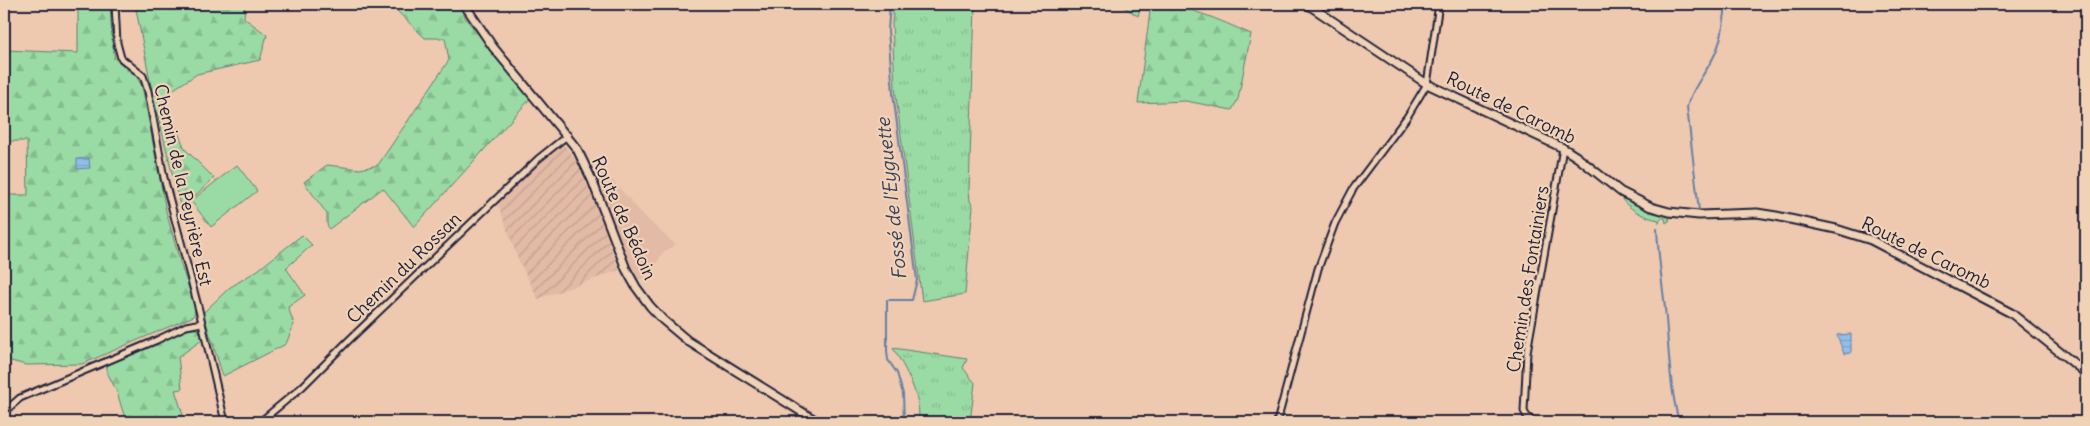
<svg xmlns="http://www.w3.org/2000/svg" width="2090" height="426" viewBox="0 0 2090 426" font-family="Delius,sans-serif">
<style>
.built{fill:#e2baa5}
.industrial{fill:url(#industrial-furrows)}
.grass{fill:url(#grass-tufts);stroke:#5e7e70}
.forest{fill:url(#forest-firs);stroke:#5e7e70}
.garden{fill:#9adba5;stroke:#5e7e70}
.water{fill:url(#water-rules);stroke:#6580a5}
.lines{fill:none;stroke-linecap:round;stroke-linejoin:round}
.stream{stroke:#6580a5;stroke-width:2}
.street-casing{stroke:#22223b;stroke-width:9}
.secondary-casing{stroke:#22223b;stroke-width:11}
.street{stroke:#f0d2b7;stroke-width:5}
.secondary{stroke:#f0d2b7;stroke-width:7}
.labels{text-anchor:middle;stroke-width:4.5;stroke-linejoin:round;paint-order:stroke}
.street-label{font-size:18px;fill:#22223b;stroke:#f0d2b7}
.water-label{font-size:19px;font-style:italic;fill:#38415e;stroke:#f0d2b7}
</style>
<defs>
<pattern id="industrial-furrows" width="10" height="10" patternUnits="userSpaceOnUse" patternTransform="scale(1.25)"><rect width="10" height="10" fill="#e2baa5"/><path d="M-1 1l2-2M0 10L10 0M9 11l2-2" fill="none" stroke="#c2a08f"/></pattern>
<pattern id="grass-tufts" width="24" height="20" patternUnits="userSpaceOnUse" patternTransform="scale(1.25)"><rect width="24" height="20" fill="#9adba5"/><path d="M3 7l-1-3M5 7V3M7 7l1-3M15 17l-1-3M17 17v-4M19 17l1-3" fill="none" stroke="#84bc8f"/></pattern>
<pattern id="forest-firs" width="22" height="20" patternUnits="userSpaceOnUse" patternTransform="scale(1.25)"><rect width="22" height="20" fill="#9adba5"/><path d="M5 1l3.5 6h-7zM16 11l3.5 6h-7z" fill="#84bc8f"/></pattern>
<pattern id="water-rules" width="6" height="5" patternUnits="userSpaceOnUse" patternTransform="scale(1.25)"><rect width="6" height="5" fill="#91beeb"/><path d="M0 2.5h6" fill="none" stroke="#7da3ca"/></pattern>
</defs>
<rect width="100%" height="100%" fill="#eec9b0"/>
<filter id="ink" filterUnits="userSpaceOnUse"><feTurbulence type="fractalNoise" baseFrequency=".02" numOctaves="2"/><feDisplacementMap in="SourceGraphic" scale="10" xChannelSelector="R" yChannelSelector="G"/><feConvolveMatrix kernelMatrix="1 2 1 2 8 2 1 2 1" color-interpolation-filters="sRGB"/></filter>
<g filter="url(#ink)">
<path class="built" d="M600,166L647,219L676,245L663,252L651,273L642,279L637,280L622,247L595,168Z"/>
<path class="industrial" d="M564,145L576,160L595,204L619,270L538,299L518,259L497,202L554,150Z"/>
<g class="grass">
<path d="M894,4H975L969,190L970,201L973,206L965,294L922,301L895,88L892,23Z"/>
<path d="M1119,4H1141L1138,16Z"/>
<path d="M1620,196L1640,206L1668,214L1670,217L1669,221L1666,223L1665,218H1661L1659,223V220C1645,218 1626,208 1620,196Z"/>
<path d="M893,348L967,359L963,368L975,383L970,422H918C923,399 905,368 893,348Z"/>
</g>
<g class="forest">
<path d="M78,4H110L112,40L115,59L136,76L142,86L166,211L181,265L195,306L194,316L82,364L26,365L4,359V195H28L27,141H4V50L78,53Z"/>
<path d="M135,4H245L244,18L267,35L260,60L197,74L163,96L185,149L214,178L181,209L153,96Z"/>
<path d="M401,4H457L466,19L530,99L414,227L383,188L329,229L327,224V214L304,182L327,165L360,169L378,165L449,60L445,38H425L396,10Z"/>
<path d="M1151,4C1185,4 1219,20 1251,34L1238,99L1232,110L1186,101L1138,103Z"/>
<path d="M302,235L312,245L286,268L305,295L288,307L294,324L286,344L223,376L203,313L229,288L258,270Z"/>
<path d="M190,329H199L202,340L178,357L182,389L175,390L183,415L162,422H126L117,392L107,372V363Z"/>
</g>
<path class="garden" d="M237,165L257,191L211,227L191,201Z"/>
<g class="water">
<path d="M89,158L90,168L77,169V159Z"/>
<path d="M1851,334V353L1844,354L1837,335Z"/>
</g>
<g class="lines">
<g class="stream">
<path d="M890,4L888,30L893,93L917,280L912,300H887V351L888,360L897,373L903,394L904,422"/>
<path d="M1699,211L1687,107C1692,88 1705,74 1713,58C1722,41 1724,22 1726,4"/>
<path d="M1657,228C1658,255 1662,282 1665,308C1669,347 1669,385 1679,422"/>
</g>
<g class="street-casing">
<g id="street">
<path d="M115,4L117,43L121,58L143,76L148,91L164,178L199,310L225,422"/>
<path d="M4,412L20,398L157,340L186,326L202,323"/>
<path d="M260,422L302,387L347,342L538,159L568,135"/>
<path d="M1277,422L1318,269L1335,223L1353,189L1407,117L1427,84L1439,4"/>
<path d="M1552,422C1540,422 1529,424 1524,411L1527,352L1563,148"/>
</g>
</g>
<g class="secondary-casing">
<g id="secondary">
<path d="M464,4L493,47L577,149L592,180L626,269L636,287L650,306L663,320L688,341L818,422"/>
<path d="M1307,4L1427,84L1563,148L1577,157L1621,192L1651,207L1669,212L1699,215L1757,213L1776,216L1836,229L1871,240L2011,313L2086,373"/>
</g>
</g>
<use href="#street" class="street"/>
<use href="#secondary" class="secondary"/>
</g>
</g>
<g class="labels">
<g class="street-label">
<text transform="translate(1511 108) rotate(26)" y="6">Route de Caromb</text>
<text transform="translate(183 185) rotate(77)" y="6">Chemin de la Peyrière Est</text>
<text transform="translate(624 218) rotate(66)" y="6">Route de Bédoin</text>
<text transform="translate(1926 253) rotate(26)" y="6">Route de Caromb</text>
<text transform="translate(404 268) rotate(-44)" y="6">Chemin du Rossan</text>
<text transform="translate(1528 279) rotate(-81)" y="6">Chemin des Fontainiers</text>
</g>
<g class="water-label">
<text transform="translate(891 199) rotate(-96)" y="7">Fossé de l'Eyguette</text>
</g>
</g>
<rect width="2090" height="426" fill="none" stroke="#f0d2b7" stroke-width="20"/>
<rect x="10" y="10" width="2070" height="406" fill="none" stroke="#22223b" stroke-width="2" filter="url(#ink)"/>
</svg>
